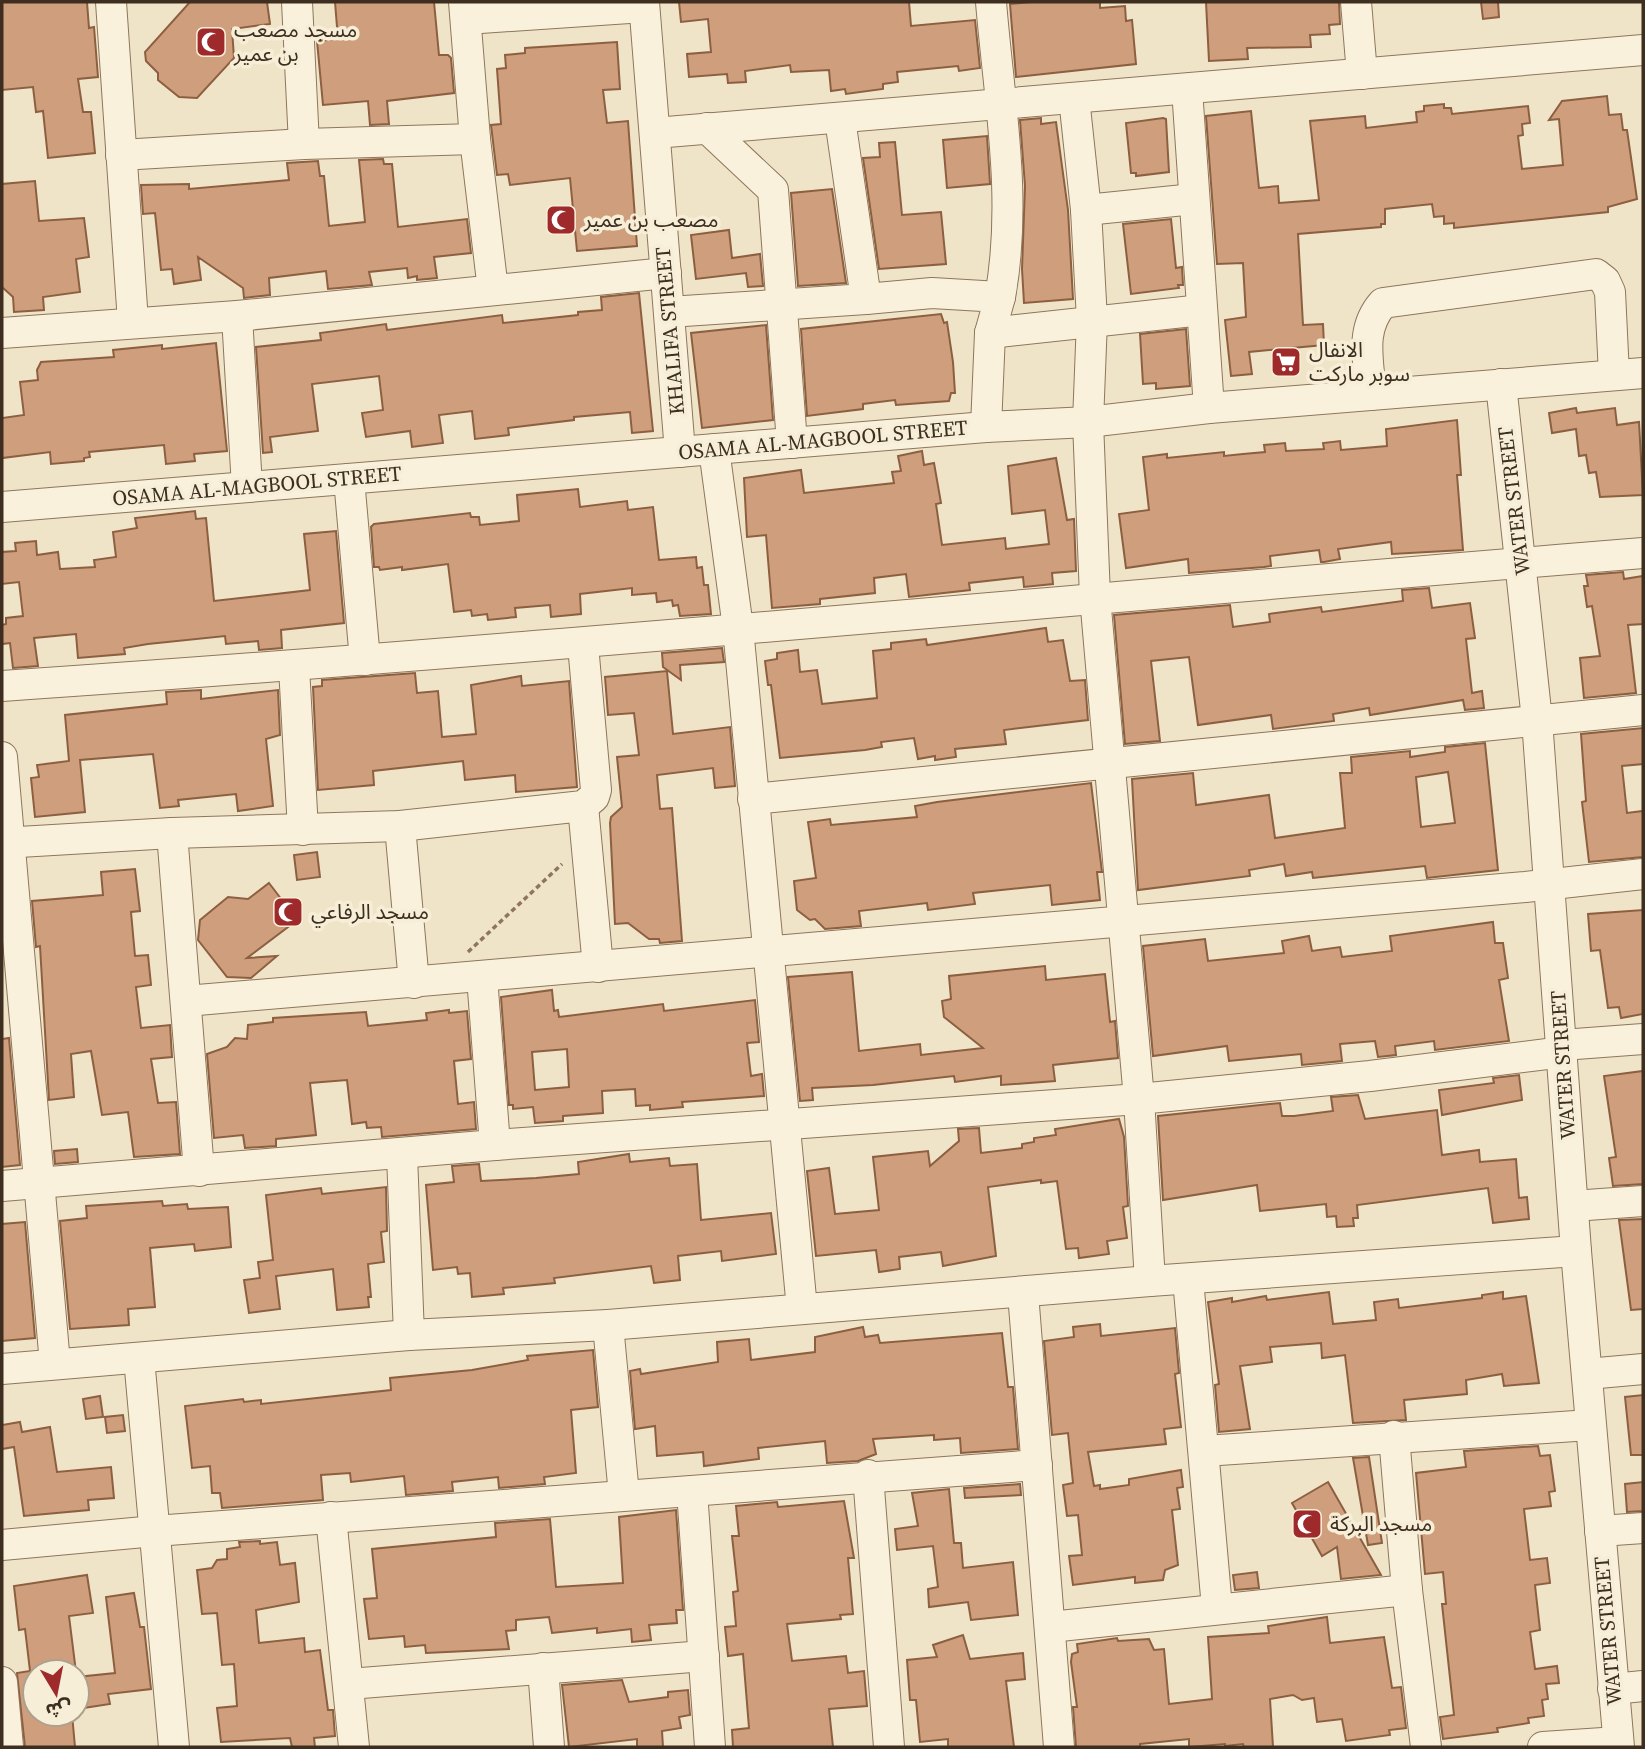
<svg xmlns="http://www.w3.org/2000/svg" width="1645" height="1749" viewBox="0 0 1645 1749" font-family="'Source Serif 4','Noto Sans Arabic',serif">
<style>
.building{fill:#cf9f7d;stroke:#8d5f41;stroke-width:2;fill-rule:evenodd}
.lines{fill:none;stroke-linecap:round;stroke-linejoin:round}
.minor-casing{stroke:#8d765c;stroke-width:32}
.path{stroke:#8d765c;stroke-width:3.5;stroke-dasharray:5 3.5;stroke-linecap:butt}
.minor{stroke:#faf1dc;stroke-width:30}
.labels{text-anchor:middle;stroke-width:7;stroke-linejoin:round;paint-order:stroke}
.poi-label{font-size:21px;fill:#3d2e20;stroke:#f7eed8;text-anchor:start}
.street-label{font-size:21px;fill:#3d2e20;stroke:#f7eed8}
</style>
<rect width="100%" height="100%" fill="#f0e4c8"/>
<g class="building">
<path d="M2,2H87L89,28L94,27L98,77L78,79L83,112H91L95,153L48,158L43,111L36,112L33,87L2,90Z"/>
<path d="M190,2H267L270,24L232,29L234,58L197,98L179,97L158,80V73L146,61L145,52Z"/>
<path d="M335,2H434L439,55H448L451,58L454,93L387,101L389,124L370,125L368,101L323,105L317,41L338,39Z"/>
<path d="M679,2H909L911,26L975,20L980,68L959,71L958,66L897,72L898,82L883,84V89L846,94L845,89L831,91L829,70L791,72L790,65L745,71L746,82L728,83L727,74L689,77L687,54L711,52L708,19L681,22Z"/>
<path d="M1031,2H1100V8L1125,6L1126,21L1132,20L1136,64L1016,77L1010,4Z"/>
<path d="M1206,2H1339L1340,24L1329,25L1330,34L1310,35L1311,47L1247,48L1248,59L1209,61Z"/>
<path d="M1481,2H1498L1499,17L1483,19Z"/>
<path d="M617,42L620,89L603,90L607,123L628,121L637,246L577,251L570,178L510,185L508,174L497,175L491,125L501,124L497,69L506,68L505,55L525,53V48Z"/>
<path d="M1607,96L1609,115L1621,114L1623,130H1627L1637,199L1608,207V212L1454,228V223L1444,224V216L1434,217L1432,204L1385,209V224H1381V227L1298,234L1303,325L1323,324L1324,345L1249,352L1252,374L1231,376L1225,320L1246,317L1243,263L1217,264L1206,116L1251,111L1259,188L1278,186L1279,203L1319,200L1310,121L1365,116L1366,128L1417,122L1416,112L1424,111V106L1444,104V108H1451L1452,114L1528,106L1530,123L1522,124L1523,135L1518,136L1522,169L1563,165L1559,119L1549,120L1562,101Z"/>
<path d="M1041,118V124L1056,122L1068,210L1073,299L1024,303L1022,269L1025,186L1020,120Z"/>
<path d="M1163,118L1166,119L1169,172L1136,176V173H1131L1126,123Z"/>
<path d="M987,136L990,184L947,188L943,140Z"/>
<path d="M895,142L902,215L941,212L946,264L879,269L863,158L880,157L879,143Z"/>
<path d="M383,159L384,164H392L398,227L467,219L471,253L434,257L437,278L417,280V276L408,278L407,268L369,272L372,285L328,289L326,271L269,278L270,295L244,298L243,288L198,257L201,280L174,284L172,269L161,270L155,213L143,214L141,185L189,184V189L289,180L287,163L318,161L320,176H324L329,226L365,222L359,160Z"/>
<path d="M35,181L39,221L84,218L89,257L76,259L80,292L43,297L44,310L14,312L13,297L2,287V184Z"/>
<path d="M832,189L846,283L798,286L791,193Z"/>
<path d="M1171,219L1176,268L1182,267L1183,285H1178L1179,288L1131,294L1123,224Z"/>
<path d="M729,230L732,258L760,254L763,286L748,287L746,273L696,279L691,235Z"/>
<path d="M639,293L653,431L632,433L630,412L574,417V420L508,428L509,435L475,439L472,411L439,415L443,443L412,447L410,431L366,437L362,413L383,410L379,376L312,384L318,431L270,437L272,452L263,453L256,347L321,340L320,333L386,324L387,330L502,315L503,323L578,315V312L602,310L601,297Z"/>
<path d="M941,314L944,323L947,322L953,362L955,393H951L949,401L896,405L895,400L863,404V409L807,416L801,329Z"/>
<path d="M766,325L773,420L702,428L691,333Z"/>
<path d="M1186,329L1190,386L1156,389V383L1143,384L1140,334Z"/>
<path d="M216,343L227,451L194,454L195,461L166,464L164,445L89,452L90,457L84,458V461L51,464L50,452L2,458V418L24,415L20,382L38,380L37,370L41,362L114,357L113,350L162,345V349Z"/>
<path d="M1576,408L1577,413L1615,408L1617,425L1639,422L1643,495L1600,497L1596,472L1589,473L1586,455L1579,456L1576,429L1552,433L1549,413Z"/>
<path d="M1457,420L1461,475H1457L1463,550L1392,554L1391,542L1338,549L1340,559L1324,562H1321L1319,550L1270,556L1271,566L1264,567L1189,573L1188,559L1126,568L1119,514L1149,510L1143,457L1167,454V458L1224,452V456L1243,454L1265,452L1264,445L1285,443L1286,451L1324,449L1323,443L1340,441L1341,450L1387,446L1386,429Z"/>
<path d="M922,451L924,465L934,463L941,503L936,504L942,545L1005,538L1006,549L1049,544L1045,510L1012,514L1008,466L1056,458L1067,520L1074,519L1076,571L1052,573L1053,584L1024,587L1023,577L969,583L970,590L909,597L906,574L874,578L875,593L820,599V604L772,608L766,535L747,537L744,478L801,470L804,493L894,483L892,472L901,471L898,456Z"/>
<path d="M578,489L580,507L627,501L628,510L653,507L659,560L696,557L697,568L702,567L704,585H708L711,614L680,616L678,605L673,606L672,600L657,602L656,593L632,595V588L580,594L581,614L551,617L550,605L515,608L516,617L488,620L487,614L472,616L471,610L454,612L448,564L402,570V567L380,570L379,567H374L371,527L374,524L470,513L471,517H479L480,525L519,521L517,495Z"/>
<path d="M195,511L196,519L206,518L214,601L310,590L304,534L336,531L344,623L281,630L282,648L259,650L258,641L226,644L225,636L148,644L124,648L125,654L78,658L76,634L34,638L38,666L13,668L10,643L2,644V625L6,624V618L23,616L19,582L2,584V552L16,551L15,543L36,541L37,555L58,552L60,569L95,567L94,560L116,557L113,532L137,528L135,518Z"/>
<path d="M1623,572L1624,579L1643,576V624L1628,625L1636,693L1584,698L1580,658L1600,656L1592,606L1587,607L1584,586H1588L1586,575Z"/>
<path d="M1429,588L1432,608L1470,603L1475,638L1466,639L1472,693L1482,691L1484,708L1465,710L1463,700L1370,715L1369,708L1333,714L1334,721L1273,729L1271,715L1198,725L1189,657L1151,661L1160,741L1125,744L1114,615L1230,605L1233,627L1270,622L1269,614L1321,607L1322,612L1403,601L1402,590Z"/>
<path d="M1046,628L1048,642L1063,640L1070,681L1085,680L1088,720L1004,730L1006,744L955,749L956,757L935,760V756L918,759L914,738L881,742L882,747L865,750L780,758L771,685H768L765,661L777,659V653L798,650L800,672L817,670L822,704L877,698L873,651L891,649V643L926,639L927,645Z"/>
<path d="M722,648L724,662L680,665L681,680L663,667L662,653Z"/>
<path d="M667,671L673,734L730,727L735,786L715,788L713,768L657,775L660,809L672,808L682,941L660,943L659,939H649L628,923L615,924L610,823L611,817L622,807L617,757L639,755L634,713L608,715L605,677Z"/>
<path d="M415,673L417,693L438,691L442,737L476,734L471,685L521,676L522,686L569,681L577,787L516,792L515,775L465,780L463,761L373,771L374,785L318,790L313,687L322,686V680Z"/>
<path d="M201,690V699L278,690L280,735L266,739L273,806L238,811L236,794L178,800L179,806L160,808L153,754L80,760L85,812L35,817L31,778L39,777L37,765L69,761L65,715L167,704L166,692Z"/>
<path d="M1643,728V764L1622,766L1627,813L1643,811V857L1589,862L1582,802L1586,801L1581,734Z"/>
<path d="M1485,743L1498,870L1427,878L1425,866L1313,878L1312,872L1286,876L1284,864L1249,870L1250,876L1138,890L1132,779L1193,773L1196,805L1269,795L1275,838L1345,828L1340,773H1352L1351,757L1410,751V757L1445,752V747ZM1448,772L1455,823L1421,827L1416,777Z"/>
<path d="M1091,783L1102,872H1097L1100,900L1052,905L1050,885L973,893L975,904L928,910L927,903L859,911L861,926L825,929L815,919L810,920L797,910L794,881L816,878L808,822L830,819L831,825L917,817L915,806L937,802Z"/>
<path d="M317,852L320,877L297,880L294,855Z"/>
<path d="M135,869L140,911L131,912L135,956L148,955L151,985L136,987L141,1028L170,1025L172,1057L151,1059L158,1103L176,1102L180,1154L134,1157L128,1112L102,1115L91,1051L71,1054L74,1097L49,1100L40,946L36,947L32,901L103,895L101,872Z"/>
<path d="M269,883L285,904L280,908L292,924L247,958L277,956L251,978L227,977L198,940L200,920L228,897L248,899Z"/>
<path d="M1643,910V1014L1621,1018L1619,1007L1608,1008L1600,950L1591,951L1588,914Z"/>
<path d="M1493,922L1495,943H1503L1508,978L1499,980L1509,1041L1435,1050L1434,1041L1395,1046L1396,1055L1378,1057L1375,1041L1340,1044L1342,1061L1302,1065L1301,1054L1229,1061L1227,1046L1153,1056L1143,946L1205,939L1208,961L1284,953L1282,941L1309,936L1312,951L1340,947L1342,957L1392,951L1390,936Z"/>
<path d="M1045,966L1046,980L1105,974L1110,1022L1115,1021L1118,1058L1053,1065L1055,1081L1001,1085V1076L955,1082L954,1076L873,1085L812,1088L813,1100L800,1101L788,977L852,972L859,1051L920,1044L921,1055L983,1048L944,1017L942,1001L951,999L949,976Z"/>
<path d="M552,990L554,1011L558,1010L559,1017L663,1004L664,1011L755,1000L759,1042L747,1043L751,1076L762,1074L764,1096L682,1102L683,1107L650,1110V1105L636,1106L635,1089L602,1091L603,1113L563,1116V1121L535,1123L533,1107L513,1109V1105H509L501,997ZM567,1049L569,1087L535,1090L532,1052Z"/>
<path d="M449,1010V1013L467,1011L471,1059L454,1061L458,1104L474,1102L476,1129L382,1137L381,1127L367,1128L366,1122L352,1124L347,1080L310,1083L316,1135L276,1139V1146L245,1148L243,1135L214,1138L207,1054L227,1047L235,1038L247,1039L248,1025L273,1022V1018L366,1012L368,1026L427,1020L426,1013Z"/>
<path d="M9,1038L20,1165L2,1167V1039Z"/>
<path d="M1643,1071V1184L1613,1186L1609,1158L1616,1157L1604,1076Z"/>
<path d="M1519,1075L1522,1100L1442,1115L1439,1090L1494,1083L1493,1078Z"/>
<path d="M1358,1095L1365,1119L1437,1110L1442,1155L1479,1150L1480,1162L1516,1159L1519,1198L1527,1197L1529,1219L1493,1223L1488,1188L1357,1205L1358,1218H1353L1354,1226L1337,1227L1336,1216L1327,1217L1326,1204L1260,1211L1257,1185L1163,1200L1158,1116L1280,1103L1282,1116H1294L1333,1111L1331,1097Z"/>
<path d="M1119,1119L1124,1137L1128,1206L1123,1207L1127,1238L1107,1241L1109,1254L1079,1258L1078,1248L1066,1249L1057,1181L1041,1183V1180L988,1187L996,1256L943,1266L941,1252L899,1257L900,1269L879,1272L876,1250L816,1256L807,1171L829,1168L835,1214L879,1210L873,1157L928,1151L930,1166L959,1141L958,1129L979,1128L981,1153L1022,1148V1144L1034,1142V1138L1056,1135L1055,1129Z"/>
<path d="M77,1149L78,1162L55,1164L54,1151Z"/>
<path d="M629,1154L630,1162L669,1158L670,1166L697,1164L701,1220L771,1213L776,1254L722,1261L721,1251L678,1256L680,1280L654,1283L651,1266L554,1278L555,1283L503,1288L504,1294L472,1297L470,1273L458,1274L457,1267L433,1270L426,1185L454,1182L452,1166L479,1164L481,1181L536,1178L579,1174L578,1162Z"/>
<path d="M386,1187L387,1231L381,1232L384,1262L368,1264L371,1297H368L369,1307L337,1310L333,1269L276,1276L280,1309L249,1313L244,1280L260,1278L258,1262L273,1260L266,1195L321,1188L322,1194Z"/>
<path d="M162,1201L163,1206L187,1204L188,1209L228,1207L231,1247L195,1251L194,1244L150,1248L155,1307L128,1309L129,1325L70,1329L60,1221L87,1218L86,1206Z"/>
<path d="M1643,1219V1309L1631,1310L1619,1220Z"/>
<path d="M25,1222L35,1338L2,1341V1224Z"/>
<path d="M1329,1292L1333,1324L1376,1320L1374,1302L1398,1299L1399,1308L1482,1298V1295L1503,1292V1299L1526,1296L1539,1383L1504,1386L1502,1374L1466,1380L1467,1394L1404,1400L1406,1420L1353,1423L1345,1355L1322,1358L1321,1343L1270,1347L1272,1362L1240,1366L1250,1429L1219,1432L1215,1385L1219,1384L1208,1302L1232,1298V1302L1266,1296L1267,1300Z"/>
<path d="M1100,1324L1101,1336L1175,1328L1179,1373L1175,1374L1181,1427L1164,1429L1166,1444L1088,1452L1094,1486L1100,1485V1489L1129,1485V1479L1181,1470L1183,1487L1177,1488L1180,1509L1172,1510L1178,1565L1165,1570L1163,1580L1135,1583V1577L1073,1585L1069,1556L1082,1555L1078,1515L1067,1516L1063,1485L1073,1483L1068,1433L1052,1435L1044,1341L1074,1337L1073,1327Z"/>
<path d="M863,1327L865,1337L878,1335L880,1343L1002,1333L1008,1387H1013L1018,1449L961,1453L960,1438L934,1440V1435L873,1439L876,1454L858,1461L827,1463L825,1441L758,1448L759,1459L704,1466L703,1452L657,1456L655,1426L635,1429L630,1371L640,1369L641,1374L718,1362L717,1342L749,1339L751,1360L815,1352V1337Z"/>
<path d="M593,1350L598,1407L571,1410L576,1473L544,1477L545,1484L499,1488L498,1477L452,1482L453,1491L406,1495L404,1476L351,1482L350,1473L321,1475L323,1500L222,1508L220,1493H212L210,1466L192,1468L185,1406L243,1399L244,1402L261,1400V1404L391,1390L390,1378L472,1370L528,1360L527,1356Z"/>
<path d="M1643,1395V1455H1631L1625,1397Z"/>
<path d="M100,1396L103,1417L86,1419L83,1399Z"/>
<path d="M123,1415L125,1431L107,1433L105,1417Z"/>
<path d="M20,1422L22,1432L50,1427L57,1472L111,1467L114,1498L88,1500L89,1510L24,1516L14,1447L2,1449V1425Z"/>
<path d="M1538,1446L1540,1456L1550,1455L1555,1491L1549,1492L1551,1506L1524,1509L1530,1560L1547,1558L1550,1583L1535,1585L1540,1630L1530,1632L1535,1669L1557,1666L1559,1683L1546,1684L1548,1699L1542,1700L1544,1716L1528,1718L1529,1723L1497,1728L1498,1732L1443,1739L1440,1717L1454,1715L1442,1604H1446L1443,1572L1425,1574L1416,1473L1466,1467L1464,1451Z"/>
<path d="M1369,1457L1382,1543L1368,1545L1353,1458Z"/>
<path d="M1328,1482L1381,1575L1341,1579L1337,1547L1322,1556L1292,1503Z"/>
<path d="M1643,1482V1511L1627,1512L1625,1484Z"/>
<path d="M1020,1484L1021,1495L965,1498L964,1488Z"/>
<path d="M949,1489L954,1543H961L963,1568L1013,1562L1018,1615L971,1620L968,1602L929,1607L928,1589L938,1587L933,1546L897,1550L895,1529L918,1526L912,1493Z"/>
<path d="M844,1501L854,1558H848L853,1614L840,1615L841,1619L787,1624L792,1661L846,1656L848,1673L864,1671L867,1706L829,1709L833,1747H733L732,1730L749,1728L743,1654L728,1656L725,1627L736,1626L733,1592L738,1591L732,1536H739L736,1506L777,1502L778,1507Z"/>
<path d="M676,1510L683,1610H676L677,1623L649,1625L651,1640L632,1642L631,1629L597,1633V1628L552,1633L549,1617L516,1620V1630L506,1631L509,1649L426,1653L425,1645L405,1647L404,1636L369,1639L364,1599L377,1598L372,1549L496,1537L495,1523L550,1519L556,1587L623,1583L619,1517Z"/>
<path d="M260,1541V1544L277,1542L280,1565L295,1563L299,1602L256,1610L259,1643L304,1638L305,1652L320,1650L328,1710H333L335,1736L314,1738L315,1747H292L290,1738L221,1742L217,1708L237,1706L234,1664L222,1665L217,1613L202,1614L197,1570L212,1568L217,1560L227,1559V1549L240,1547L239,1542Z"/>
<path d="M1257,1572L1259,1588L1235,1590L1233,1575Z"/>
<path d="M87,1575L93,1613L69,1616L76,1672H35V1714H72L75,1747H25L17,1673L30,1671L25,1629L19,1630L14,1586Z"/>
<path d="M134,1593L140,1627H144L151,1689L108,1694L110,1704L77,1709V1677L115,1673L106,1597Z"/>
<path d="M1327,1617L1330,1643L1384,1637L1392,1688L1401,1687L1406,1728L1389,1730L1390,1735L1346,1741L1342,1719L1317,1722L1314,1698L1302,1700L1293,1695L1270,1699L1273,1747H1244L1243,1744L1225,1746V1744L1189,1747V1739L1140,1744V1747H1076L1073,1707H1077L1071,1662L1072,1654L1078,1652L1077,1644L1117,1638L1118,1641L1149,1639L1154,1650L1164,1649L1169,1704L1212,1699L1208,1637L1269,1633L1268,1626Z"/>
<path d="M963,1635L970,1659L1023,1653L1025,1679L1006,1681L1014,1747H948V1739L920,1742L916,1700H910L907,1660L937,1657L933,1645Z"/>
<path d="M622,1680L629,1702L668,1697V1692L688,1690L690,1715L679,1717L681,1728L662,1731L663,1747H637V1739L569,1747L562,1685Z"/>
</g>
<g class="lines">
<g class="minor-casing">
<g id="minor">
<path d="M111,2L133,322"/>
<path d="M297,2L304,144"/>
<path d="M464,2L475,139L493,290"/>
<path d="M644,2L680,452"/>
<path d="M991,2C999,100 1018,199 1000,297"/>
<path d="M1356,2L1362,74"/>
<path d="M466,19L644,7"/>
<path d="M1187,89L1209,408"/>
<path d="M1074,98L1086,210L1092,320L1088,422L1095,597L1139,1099L1150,1281"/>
<path d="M840,119L866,299L932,293L1000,297L990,333L986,427"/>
<path d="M707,128L773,190L792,443"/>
<path d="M655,133L1643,50"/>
<path d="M121,155L304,144L475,139"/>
<path d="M1086,210L1194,199"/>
<path d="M669,312L866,299"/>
<path d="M237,316L247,487"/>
<path d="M2,333L237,316L666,273"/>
<path d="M990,333L1202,310"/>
<path d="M1501,384L1537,720L1576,1251L1619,1747"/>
<path d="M1371,395C1369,361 1359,330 1383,303L1596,274L1605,281L1610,292L1614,375"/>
<path d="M714,449L738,628L802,1309"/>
<path d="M349,479L365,660"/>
<path d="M2,507L986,427L1088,422L1209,408L1643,373"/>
<path d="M294,667L303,830"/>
<path d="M2,686C549,649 1096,597 1643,553"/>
<path d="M2,757L55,1364"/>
<path d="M753,799L1643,710"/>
<path d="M583,806L598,967"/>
<path d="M400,826L414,983"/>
<path d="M172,833L199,1171"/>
<path d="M2,843L172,833L400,826L583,806L594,797L596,790L583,645"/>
<path d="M482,977L495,1145"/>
<path d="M186,1001L1525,887L1643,874"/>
<path d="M1562,1045L1643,1039"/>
<path d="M402,1155L409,1335"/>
<path d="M2,1186L495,1145L1139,1099L1370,1076L1563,1052"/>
<path d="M1573,1206L1643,1201"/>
<path d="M1188,1279L1217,1608"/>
<path d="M1023,1293L1059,1747"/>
<path d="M608,1325L624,1495"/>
<path d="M139,1358L174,1747"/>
<path d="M2,1369L409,1335L608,1325L1150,1281L1576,1251"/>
<path d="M1587,1374L1643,1369"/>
<path d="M1394,1436L1407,1590L1426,1747"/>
<path d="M1204,1451L1590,1425"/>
<path d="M868,1475L889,1747"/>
<path d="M692,1491L710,1747"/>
<path d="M331,1517L354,1747"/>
<path d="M1600,1531L1643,1528"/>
<path d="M2,1545L155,1531L1037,1465"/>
<path d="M1050,1627L1407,1590"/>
<path d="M543,1668L549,1747"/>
<path d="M2,1682L8,1747"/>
<path d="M349,1684L704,1656"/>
<path d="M1613,1689L1643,1686"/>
<path d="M1543,1747L1618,1742"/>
</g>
</g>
<path class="path" d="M468,952L562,864"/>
<use href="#minor" class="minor"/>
</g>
<defs>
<g id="mosque-square" transform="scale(1.575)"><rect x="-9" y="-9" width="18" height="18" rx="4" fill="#9e2a2b" stroke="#f7eed8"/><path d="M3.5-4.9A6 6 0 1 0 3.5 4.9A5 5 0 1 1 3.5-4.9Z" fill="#fff"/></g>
<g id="supermarket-square" transform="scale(1.575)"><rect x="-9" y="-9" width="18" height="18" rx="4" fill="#9e2a2b" stroke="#f7eed8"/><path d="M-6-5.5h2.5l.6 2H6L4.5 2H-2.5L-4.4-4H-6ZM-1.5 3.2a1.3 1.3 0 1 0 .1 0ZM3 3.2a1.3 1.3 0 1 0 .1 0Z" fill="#fff"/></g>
</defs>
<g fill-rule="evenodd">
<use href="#mosque-square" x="211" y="42"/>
<use href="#mosque-square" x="561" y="220"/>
<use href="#supermarket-square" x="1286" y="362"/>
<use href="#mosque-square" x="288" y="912"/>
<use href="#mosque-square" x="1307" y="1524"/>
</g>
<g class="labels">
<g class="poi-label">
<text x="234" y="37">مسجد مصعب<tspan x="234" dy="24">بن عمير</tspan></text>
<text x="584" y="227">مصعب بن عمير</text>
<text x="1309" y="357">الانفال<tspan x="1309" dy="24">سوبر ماركت</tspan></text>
<text x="311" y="919">مسجد الرفاعي</text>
<text x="1330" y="1531">مسجد البركة</text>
</g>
<g class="street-label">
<text transform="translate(670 331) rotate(-95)" y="7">KHALIFA STREET</text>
<text transform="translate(823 440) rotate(-5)" y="7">OSAMA AL-MAGBOOL STREET</text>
<text transform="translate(257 486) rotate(-5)" y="7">OSAMA AL-MAGBOOL STREET</text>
<text transform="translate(1514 501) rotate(-97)" y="7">WATER STREET</text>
<text transform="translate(1563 1065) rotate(-94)" y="7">WATER STREET</text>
<text transform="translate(1608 1631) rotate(-95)" y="7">WATER STREET</text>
</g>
</g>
<rect width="1645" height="1749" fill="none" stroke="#3d2e20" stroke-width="7"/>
<g transform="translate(56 1693) rotate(170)"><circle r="33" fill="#f7eed8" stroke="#ada18e" stroke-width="2"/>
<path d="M0-5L12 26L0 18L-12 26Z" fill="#9e2a2b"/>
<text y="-10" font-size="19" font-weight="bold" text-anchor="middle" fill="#3d2e20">ش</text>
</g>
</svg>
